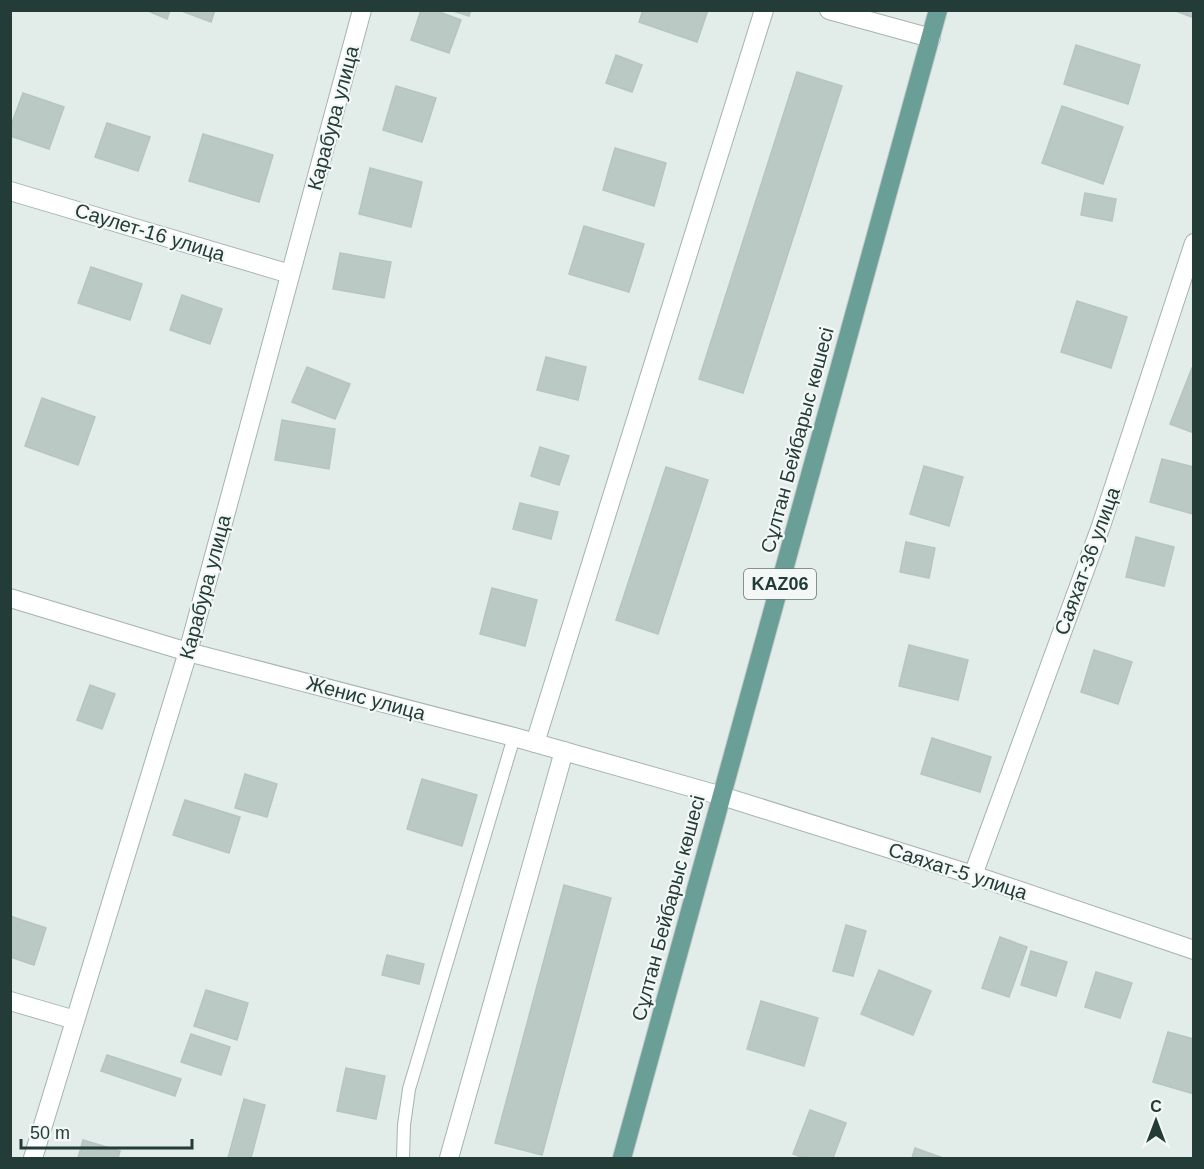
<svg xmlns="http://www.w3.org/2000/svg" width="1204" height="1169" viewBox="0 0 1204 1169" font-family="Helvetica,sans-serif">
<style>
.building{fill:#bbc9c5;stroke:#b5c5c0;stroke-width:1.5}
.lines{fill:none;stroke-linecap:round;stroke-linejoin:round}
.service-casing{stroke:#a5b4b0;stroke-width:14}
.minor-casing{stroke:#a5b4b0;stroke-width:20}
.primary-casing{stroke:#c1c8c7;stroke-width:20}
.service{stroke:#fff;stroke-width:12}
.minor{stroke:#fff;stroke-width:18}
.primary{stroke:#699f97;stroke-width:18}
.labels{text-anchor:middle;stroke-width:4.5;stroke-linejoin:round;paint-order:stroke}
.shield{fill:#f3f8f6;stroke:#617471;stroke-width:1.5}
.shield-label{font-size:18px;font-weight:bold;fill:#233c38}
.street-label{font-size:20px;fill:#233c38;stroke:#f3f8f6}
</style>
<rect width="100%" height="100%" fill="#e2ece8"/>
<g class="building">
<path d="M146,10H170L167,19Z"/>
<path d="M179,10H215L211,22Z"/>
<path d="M421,10H434L461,20L449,53L411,40Z"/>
<path d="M450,10H471L469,16Z"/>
<path d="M643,10H708L697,42L639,22Z"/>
<path d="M1173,10H1194V18Z"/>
<path d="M1076,45L1140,65L1128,104L1064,84Z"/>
<path d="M616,55L642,65L632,92L606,83Z"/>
<path d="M797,72L842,86L743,393L699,379Z"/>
<path d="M396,86L436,98L422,142L383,130Z"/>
<path d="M23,93L64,107L49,149L10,136V128Z"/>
<path d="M1062,106L1123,127L1103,184L1042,163Z"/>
<path d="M107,123L150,137L138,171L95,157Z"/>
<path d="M203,134L273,155L259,202L189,181Z"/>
<path d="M615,148L666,163L654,206L603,190Z"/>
<path d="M370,168L422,182L411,227L359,214Z"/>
<path d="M1085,193L1116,199L1112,221L1081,215Z"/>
<path d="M584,226L644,244L629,292L569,274Z"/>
<path d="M340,253L391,262L384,298L333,289Z"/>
<path d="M91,267L142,284L130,320L78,303Z"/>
<path d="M182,295L222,309L210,344L170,330Z"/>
<path d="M1077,301L1127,317L1111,368L1061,352Z"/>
<path d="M546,357L586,367L578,400L537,390Z"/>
<path d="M307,367L350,384L335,419L292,402Z"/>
<path d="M1192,368L1194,369V433L1170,424Z"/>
<path d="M42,398L95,417L78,465L25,446Z"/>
<path d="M282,420L335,429L329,469L275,460Z"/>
<path d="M540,447L569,456L559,485L531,476Z"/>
<path d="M1162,459L1194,467L1193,514L1150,502Z"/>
<path d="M924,466L963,477L949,526L910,514Z"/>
<path d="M666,467L708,480L658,634L616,620Z"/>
<path d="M520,503L558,512L551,539L513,529Z"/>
<path d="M1136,537L1174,547L1164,586L1126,577Z"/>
<path d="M906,542L935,548L929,578L900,572Z"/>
<path d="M492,588L537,600L525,646L480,634Z"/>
<path d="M909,645L968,660L958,700L899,686Z"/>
<path d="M1094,650L1132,662L1118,704L1081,692Z"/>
<path d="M90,685L115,694L102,729L77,720Z"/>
<path d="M932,738L991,757L980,792L921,774Z"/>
<path d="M245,774L277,784L267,817L235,808Z"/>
<path d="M422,779L477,795L462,846L407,829Z"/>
<path d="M185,800L240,817L229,853L173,835Z"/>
<path d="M564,885L611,898L542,1155L495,1143Z"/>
<path d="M10,916L46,928L34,965L10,957Z"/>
<path d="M846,925L866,931L853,976L833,971Z"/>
<path d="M1000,937L1027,947L1009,997L982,988Z"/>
<path d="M1031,951L1067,962L1056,996L1021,985Z"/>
<path d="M387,955L424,964L419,984L382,975Z"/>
<path d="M879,970L931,991L913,1035L861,1014Z"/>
<path d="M1096,972L1132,983L1120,1018L1085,1007Z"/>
<path d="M206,990L248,1003L237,1040L194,1026Z"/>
<path d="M761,1001L818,1018L804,1066L747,1049Z"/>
<path d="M1168,1032L1194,1039V1094L1153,1082Z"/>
<path d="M191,1034L230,1047L221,1075L181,1062Z"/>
<path d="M107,1055L181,1079L175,1096L101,1071Z"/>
<path d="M346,1068L385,1076L376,1119L337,1111Z"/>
<path d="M244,1099L265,1105L251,1158H228Z"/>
<path d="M810,1110L846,1123L833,1158H805L793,1154Z"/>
<path d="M83,1140L120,1151L118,1158H78Z"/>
<path d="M915,1148L943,1158H912Z"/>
</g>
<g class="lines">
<g class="service-casing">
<path id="service" d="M403,1158L404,1125L409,1089L514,737"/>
</g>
<g class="minor-casing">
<g id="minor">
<path d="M829,10L931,38"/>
<path d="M10,191L290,274"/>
<path d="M10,598L188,652L514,737L722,796L973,875L1194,950"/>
<path d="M535,743L764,10"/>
<path d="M973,875L1101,526L1194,243"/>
<path d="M10,1001L75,1020"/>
<path d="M33,1158L188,652L362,10"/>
<path d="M449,1158L564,751"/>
</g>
</g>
<g class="primary-casing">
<path id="primary" d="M622,1158L938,10"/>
</g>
<use href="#service" class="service"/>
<use href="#minor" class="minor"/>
<use href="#primary" class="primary"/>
</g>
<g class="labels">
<rect class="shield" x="744" y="569" width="72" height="30" rx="4.5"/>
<g class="shield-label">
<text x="780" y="590">KAZ06</text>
</g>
<g class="street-label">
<text transform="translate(333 118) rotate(-75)" y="7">Карабура улица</text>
<text transform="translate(150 232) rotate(17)" y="7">Саулет-16 улица</text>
<text transform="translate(797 440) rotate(-75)" y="7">Сұлтан Бейбарыс көшесі</text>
<text transform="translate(1087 561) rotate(-70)" y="7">Саяхат-36 улица</text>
<text transform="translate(205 587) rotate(-75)" y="7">Карабура улица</text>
<text transform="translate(366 698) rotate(15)" y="7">Женис улица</text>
<text transform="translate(958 871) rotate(18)" y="7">Саяхат-5 улица</text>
<text transform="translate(668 908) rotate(-75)" y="7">Сұлтан Бейбарыс көшесі</text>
</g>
</g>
<rect width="1204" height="1169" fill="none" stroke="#233c38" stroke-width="24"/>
<g transform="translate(1156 1121)" stroke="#f3f8f6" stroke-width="4.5" paint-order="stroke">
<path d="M0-4.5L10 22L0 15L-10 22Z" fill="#233c38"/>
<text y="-9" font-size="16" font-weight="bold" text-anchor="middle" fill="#233c38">С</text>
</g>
<path d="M21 1139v9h171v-9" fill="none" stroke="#233c38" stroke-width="3"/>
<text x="30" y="1139" font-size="18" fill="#233c38" stroke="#f3f8f6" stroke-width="4.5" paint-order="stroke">50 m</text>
</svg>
